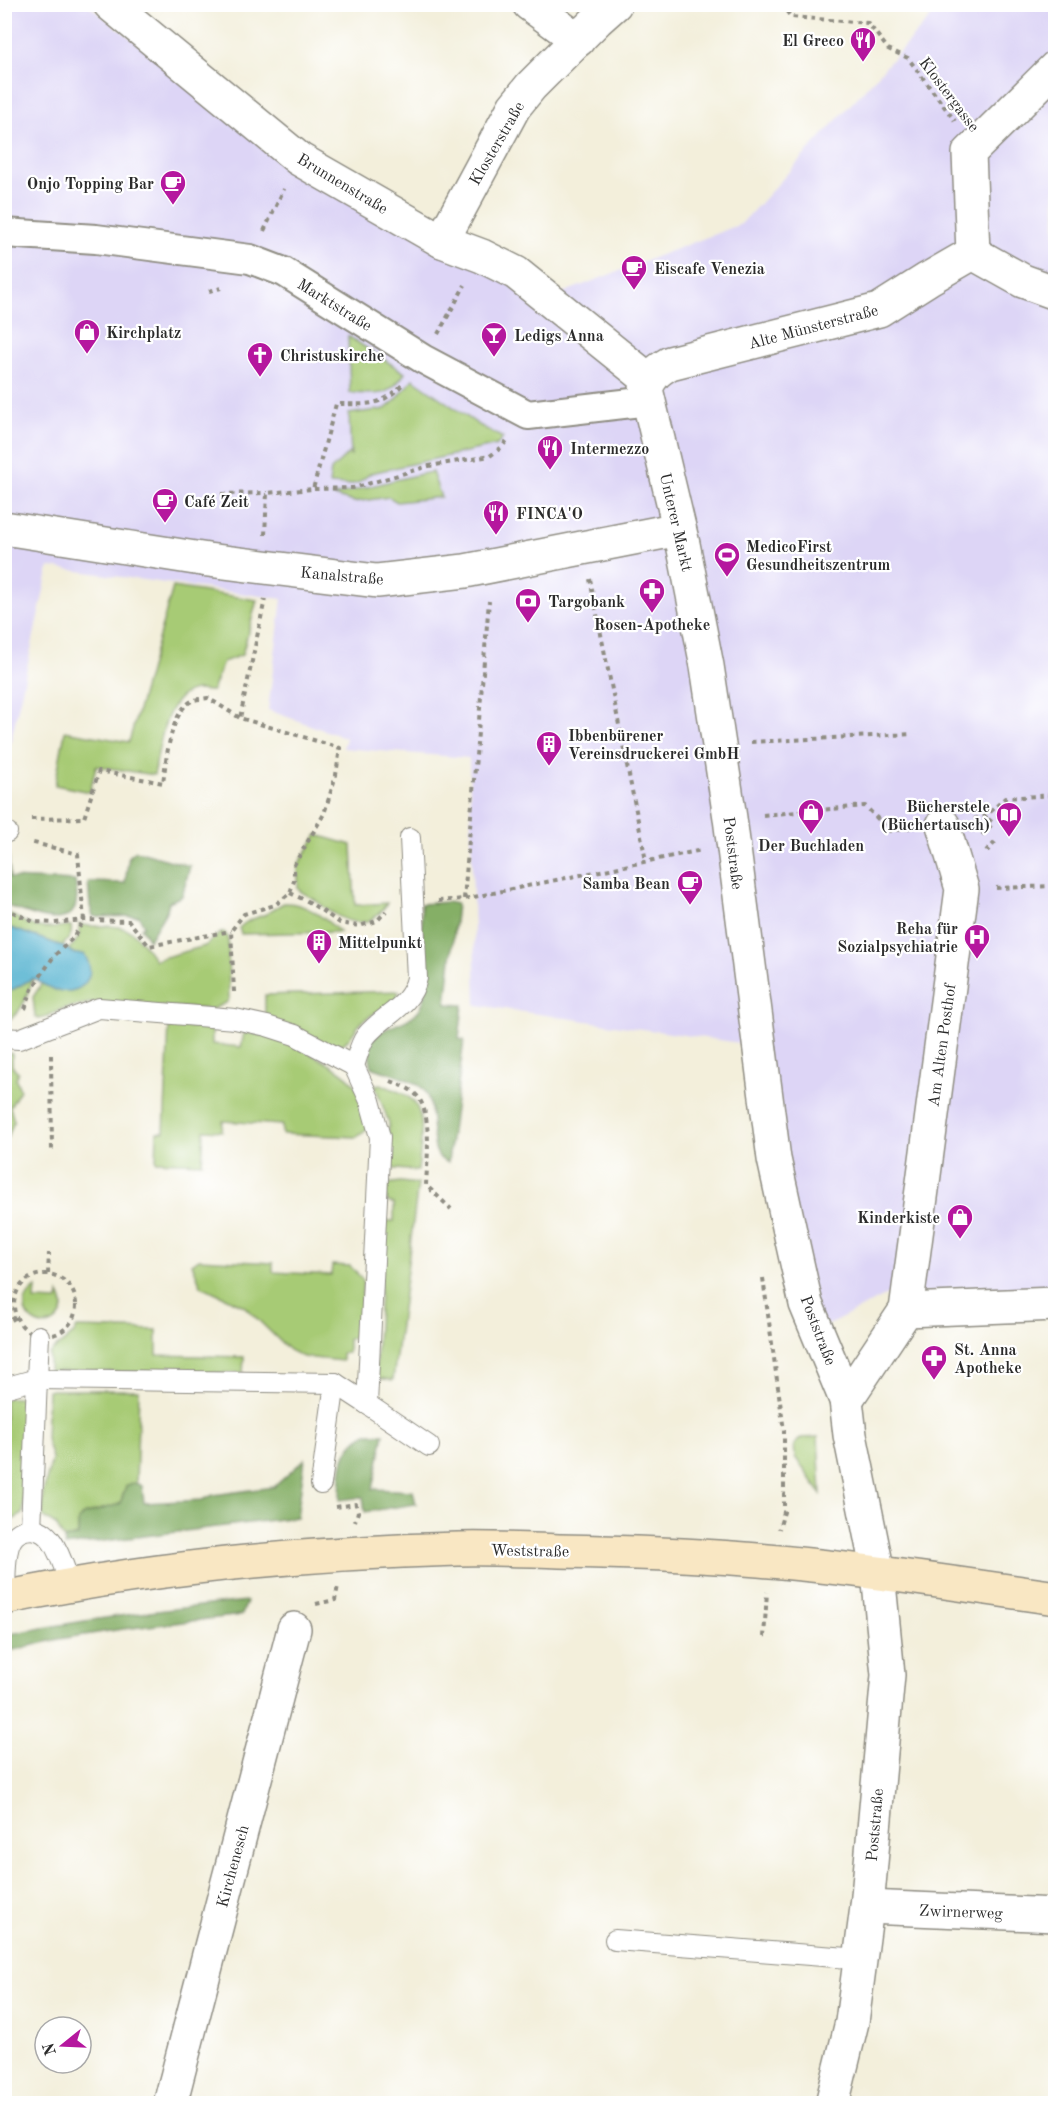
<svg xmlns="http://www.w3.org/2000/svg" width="1060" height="2108" viewBox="0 0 1060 2108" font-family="'Old Standard TT',serif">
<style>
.built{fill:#ddd5f6}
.green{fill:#a7cb75;stroke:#697b50;stroke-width:1.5}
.forest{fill:#85af66;stroke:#586d48;stroke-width:1.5}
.water{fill:#51b1cf;stroke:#3e6e7d;stroke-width:1.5}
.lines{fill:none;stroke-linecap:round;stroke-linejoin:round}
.service-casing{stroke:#8f8d83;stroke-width:22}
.pedestrian-casing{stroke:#8f8d83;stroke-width:32}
.minor-casing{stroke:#8f8d83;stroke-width:36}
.secondary-casing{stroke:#8f8d83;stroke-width:36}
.path{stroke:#8f8d83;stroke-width:4;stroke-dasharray:4.5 4.5;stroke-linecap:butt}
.service{stroke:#fff;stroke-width:20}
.pedestrian{stroke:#fff;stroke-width:28}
.minor{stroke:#fff;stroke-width:33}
.secondary{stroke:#f9e7c3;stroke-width:33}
.labels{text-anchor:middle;stroke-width:4.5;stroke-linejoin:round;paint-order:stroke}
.poi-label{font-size:16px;font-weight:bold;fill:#2b2b2b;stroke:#fff;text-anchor:start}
.street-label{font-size:16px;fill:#2b2b2b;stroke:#fff}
</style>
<rect width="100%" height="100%" fill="#fff"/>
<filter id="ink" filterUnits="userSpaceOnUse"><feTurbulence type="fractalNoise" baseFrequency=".0167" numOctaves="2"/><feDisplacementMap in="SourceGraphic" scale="12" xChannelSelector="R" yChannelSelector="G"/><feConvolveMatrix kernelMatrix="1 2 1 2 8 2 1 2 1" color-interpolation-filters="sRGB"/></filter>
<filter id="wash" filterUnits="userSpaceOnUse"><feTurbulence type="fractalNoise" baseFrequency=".008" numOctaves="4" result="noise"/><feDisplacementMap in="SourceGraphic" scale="24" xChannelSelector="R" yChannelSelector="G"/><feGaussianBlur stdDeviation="1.35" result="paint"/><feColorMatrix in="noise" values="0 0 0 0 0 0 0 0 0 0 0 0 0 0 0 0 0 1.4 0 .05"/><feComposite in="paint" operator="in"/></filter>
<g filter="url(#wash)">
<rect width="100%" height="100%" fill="#f3efdb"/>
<path class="built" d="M5,5H88L295,165L549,298L741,224L942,5H1055V1290L889,1294L801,1339L740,1043L476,1005L469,758L343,748L346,738L268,710L282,599L49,567L5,768Z"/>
<g class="green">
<path d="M348,336L405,373C387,399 379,394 350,393Z"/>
<path d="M413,379L479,425L503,438L497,445L371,473L358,483L348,485L329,484L331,470L349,453L351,457L349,414L385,409L396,400Z"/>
<path d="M432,472L441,497L397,502L389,497L354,502L333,496C366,488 398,478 432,472Z"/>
<path d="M173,587L257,600L242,655L223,662L212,691C207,691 202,690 198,690C164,691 159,751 154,775L96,766L90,792L55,785L65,731L129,742Z"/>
<path d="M317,835L352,845L355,905L387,903C366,939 336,917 314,899C308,895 303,894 298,889V865Z"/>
<path d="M284,903C306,902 324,918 340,932L241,934L239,928C249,918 255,919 266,914C272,910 278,906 284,903Z"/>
<path d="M5,911C20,920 33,929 51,928C58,928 64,925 71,926C73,935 68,940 62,946L5,926Z"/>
<path d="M79,924C87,927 94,926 103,926C134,925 138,937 155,960L205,946L219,934L224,932L228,937L229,999L226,1003L212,1009L90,1003L62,1009L44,1018L38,1019L35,1016L33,997L42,983L46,986L75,954L68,950C77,941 81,937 79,924Z"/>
<path d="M33,978C28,993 22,1016 5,1021V994Z"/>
<path d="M399,991L395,1004C384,1009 369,1014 361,1023C354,1030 352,1038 343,1044H326L268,1019L265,1016V995Z"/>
<path d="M169,1025L212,1029V1044L241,1047L244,1033C251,1034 259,1033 267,1035C287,1040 343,1068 355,1085C362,1094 365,1117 368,1129L357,1137L282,1134V1125L223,1121L222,1131L204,1130L202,1163L156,1161L157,1132H164Z"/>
<path d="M4,1051L12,1054V1066L18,1072L16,1079L20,1090L10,1107L14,1121L8,1137L4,1136Z"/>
<path d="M381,1084C389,1088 399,1091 407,1096C429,1109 420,1150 418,1171L386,1168L389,1123L375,1085Z"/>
<path d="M400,1182L418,1184L393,1380L375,1378L384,1221H394V1204L386,1201V1184Z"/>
<path d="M199,1259L273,1263V1272L331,1275L332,1265L350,1266L363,1280L359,1337L348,1339V1353H342V1361L303,1357L289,1350L244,1306L201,1286L192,1264Z"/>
<path d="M36,1288L35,1300L58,1301L59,1294C63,1301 65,1309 60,1316C43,1341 6,1308 36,1288Z"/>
<path d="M77,1328L157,1330V1355L244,1357L243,1373L49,1371V1354C59,1343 68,1343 77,1328Z"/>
<path d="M48,1390H139L136,1483L126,1487L120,1504L83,1515L78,1521V1536L64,1539L56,1525L43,1517V1492L52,1459L46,1439Z"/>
<path d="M8,1398H28L23,1514L5,1524V1400Z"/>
<path d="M818,1437L821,1494L795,1457L794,1445L801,1438Z"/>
</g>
<g class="forest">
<path d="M8,846L10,878L75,881C87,939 35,916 5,905V847Z"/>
<path d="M136,851L190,866L182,896L169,902L167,910L149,940L141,928L144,926L139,916L98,917L93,916L90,906L88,882L125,883L129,856Z"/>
<path d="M448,902L457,904L446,1004L463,1005L459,1039L464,1040L448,1162C423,1159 441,1105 421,1087C410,1078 386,1073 372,1067C358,1023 403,1031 419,1010C421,1007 424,1000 425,997C427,990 424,981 424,974C423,950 422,927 421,904Z"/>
<path d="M365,1434H384L373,1489L413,1491L416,1504L365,1512L363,1497L340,1500C341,1473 339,1448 365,1434Z"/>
<path d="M305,1459L297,1517L65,1546L64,1539L78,1536V1521L83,1515L120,1504L126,1486L136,1483L142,1486L144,1503L202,1500L213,1495L274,1487Z"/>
<path d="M247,1601L242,1615L123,1629L59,1639L5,1652V1635C85,1619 166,1609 247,1601Z"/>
</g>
<path class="water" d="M5,926L62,946L75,954H84C98,975 84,994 60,991C50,990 41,983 33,978L5,994Z"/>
</g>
<g filter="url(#ink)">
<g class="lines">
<g class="service-casing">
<g id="service">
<path d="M4,833L7,832"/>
<path d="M410,838L417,978C411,1007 383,1015 366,1036C360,1044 357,1057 354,1066L370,1101L380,1137L367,1404L429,1446"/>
<path d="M4,1038L19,1039L99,1008L235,1019L267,1026L295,1035L354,1066"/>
<path d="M39,1336L37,1379L335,1383L367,1404"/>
<path d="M4,1388L37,1379L31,1529"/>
<path d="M321,1484L335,1383"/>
<path d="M5,1598C6,1582 4,1562 9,1546C11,1539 17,1532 25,1530C54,1522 63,1567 71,1586"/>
<path d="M615,1940L861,1959"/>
</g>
</g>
<g class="pedestrian-casing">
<path id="pedestrian" d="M4,233L96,239L250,259L284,272L423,359L528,415L649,401"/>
</g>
<g class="minor-casing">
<g id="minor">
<path d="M110,4L299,159L442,241L482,256L516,273L649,380"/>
<path d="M529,4L578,40"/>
<path d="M442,241L514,107L531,86L597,20L615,4"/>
<path d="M973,253L969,153L1056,67"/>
<path d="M973,253L1023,281L1056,293"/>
<path d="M4,528L208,560L377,581L465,571L679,529"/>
<path d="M906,1310L1056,1304"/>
<path d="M846,1400L906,1310L962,889L943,825"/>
<path d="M867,1907L1056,1915"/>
<path d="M170,2104L294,1629"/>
<path d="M832,2104L852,2022L867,1907L888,1675L878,1573L850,1435L846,1400L806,1304L774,1159L730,818L707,666L683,544L646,389C651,375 658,370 670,363L879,310L928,279L973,253"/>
</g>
</g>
<g class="secondary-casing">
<path id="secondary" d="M4,1598C153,1567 306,1553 458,1549C492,1548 525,1550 559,1551C621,1552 683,1554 745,1559C849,1567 952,1583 1056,1598"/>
</g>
<g class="path">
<path d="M781,4L791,17L868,23L888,49L908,58L955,121"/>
<path d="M264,231L284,189"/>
<path d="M209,291L221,288"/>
<path d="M438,334L465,285"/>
<path d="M314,489L353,488L429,466L490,456L502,447L508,439"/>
<path d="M221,494L267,493"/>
<path d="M265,535L267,493L313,489L336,404C367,404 380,408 403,384"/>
<path d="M590,579L646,861"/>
<path d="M751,742L912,734"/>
<path d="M763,815L865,806L890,831L910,828"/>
<path d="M31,819L84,818L99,771L163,783C166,762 170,709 194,700C198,699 203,699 208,698L240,718"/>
<path d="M974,819L986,816L1005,798L1056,795"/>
<path d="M982,835L993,823L986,817"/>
<path d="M986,848L988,850L998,839"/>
<path d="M996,888L1056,886"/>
<path d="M290,893L309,902L340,923L359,926L377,921L386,911"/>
<path d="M464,899L489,601"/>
<path d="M438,901L464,899L702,850"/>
<path d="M4,908L34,922L54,923L84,920L129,921L149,946L231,931"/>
<path d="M234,992L231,931L244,914L275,905L290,893L294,881V865L324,814L336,775L340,748L240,718L265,599"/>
<path d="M25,1009L32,989L54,956L73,938L84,920L78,854L30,842"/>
<path d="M51,1055L52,1154"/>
<path d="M391,1081C398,1084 407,1087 413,1092C434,1107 427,1161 426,1185L451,1209"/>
<path d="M48,1274L49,1253"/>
<circle cx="45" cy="1305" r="31"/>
<path d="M763,1278L784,1431V1512L779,1529"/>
<path d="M4,1325L16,1317"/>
<path d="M336,1507L356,1504L358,1512L355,1521"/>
<path d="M316,1604L335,1600L338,1586"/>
<path d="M764,1637L767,1592"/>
</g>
<use href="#service" class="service"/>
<use href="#pedestrian" class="pedestrian"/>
<use href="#minor" class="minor"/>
<use href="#secondary" class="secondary"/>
</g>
</g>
<defs>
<g id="restaurant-pin" transform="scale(1.35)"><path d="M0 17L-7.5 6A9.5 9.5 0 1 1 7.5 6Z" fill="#b5179e" stroke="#fff"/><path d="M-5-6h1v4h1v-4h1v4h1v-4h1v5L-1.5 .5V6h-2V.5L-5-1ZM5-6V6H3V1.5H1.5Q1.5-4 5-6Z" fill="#fff"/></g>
<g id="cafe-pin" transform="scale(1.35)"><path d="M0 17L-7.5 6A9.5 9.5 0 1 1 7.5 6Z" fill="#b5179e" stroke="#fff"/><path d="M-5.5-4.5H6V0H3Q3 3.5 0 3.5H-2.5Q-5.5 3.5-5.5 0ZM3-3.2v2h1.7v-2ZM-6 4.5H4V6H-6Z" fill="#fff"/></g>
<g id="shop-pin" transform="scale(1.35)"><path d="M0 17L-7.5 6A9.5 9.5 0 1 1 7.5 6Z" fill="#b5179e" stroke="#fff"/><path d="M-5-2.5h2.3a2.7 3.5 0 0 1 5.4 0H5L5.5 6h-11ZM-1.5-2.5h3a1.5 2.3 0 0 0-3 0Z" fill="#fff"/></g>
<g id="bar-pin" transform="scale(1.35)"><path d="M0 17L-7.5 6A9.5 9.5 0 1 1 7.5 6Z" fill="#b5179e" stroke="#fff"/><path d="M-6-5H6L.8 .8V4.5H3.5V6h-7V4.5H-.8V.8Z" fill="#fff"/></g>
<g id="church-pin" transform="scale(1.35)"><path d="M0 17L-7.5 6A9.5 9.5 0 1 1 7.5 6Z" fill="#b5179e" stroke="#fff"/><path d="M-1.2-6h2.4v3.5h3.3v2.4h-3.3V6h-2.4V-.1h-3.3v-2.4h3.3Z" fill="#fff"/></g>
<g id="stadium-pin" transform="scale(1.35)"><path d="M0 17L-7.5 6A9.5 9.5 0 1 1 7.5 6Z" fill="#b5179e" stroke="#fff"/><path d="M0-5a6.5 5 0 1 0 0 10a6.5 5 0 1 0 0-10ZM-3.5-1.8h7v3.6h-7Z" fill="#fff"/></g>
<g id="pharmacy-pin" transform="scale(1.35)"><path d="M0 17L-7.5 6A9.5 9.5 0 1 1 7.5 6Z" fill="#b5179e" stroke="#fff"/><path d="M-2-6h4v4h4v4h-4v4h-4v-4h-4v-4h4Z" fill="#fff"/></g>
<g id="bank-pin" transform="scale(1.35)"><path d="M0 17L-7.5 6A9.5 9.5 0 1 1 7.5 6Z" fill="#b5179e" stroke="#fff"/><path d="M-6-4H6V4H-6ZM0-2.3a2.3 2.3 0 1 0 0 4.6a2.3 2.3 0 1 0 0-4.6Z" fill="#fff"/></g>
<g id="building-pin" transform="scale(1.35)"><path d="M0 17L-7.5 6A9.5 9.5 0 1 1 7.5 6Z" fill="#b5179e" stroke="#fff"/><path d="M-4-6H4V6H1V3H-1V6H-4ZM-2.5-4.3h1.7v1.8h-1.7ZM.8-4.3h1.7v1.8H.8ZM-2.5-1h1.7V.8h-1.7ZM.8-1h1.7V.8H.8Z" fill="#fff"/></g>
<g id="library-pin" transform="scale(1.35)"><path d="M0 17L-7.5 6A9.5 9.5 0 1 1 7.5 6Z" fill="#b5179e" stroke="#fff"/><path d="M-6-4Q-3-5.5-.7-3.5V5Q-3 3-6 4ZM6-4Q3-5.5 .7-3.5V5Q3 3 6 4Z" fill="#fff"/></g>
<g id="hospital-pin" transform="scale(1.35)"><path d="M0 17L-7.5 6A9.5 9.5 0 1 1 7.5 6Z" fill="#b5179e" stroke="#fff"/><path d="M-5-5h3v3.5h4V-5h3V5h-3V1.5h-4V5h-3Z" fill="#fff"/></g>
</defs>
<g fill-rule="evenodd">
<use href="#restaurant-pin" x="863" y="40"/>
<use href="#cafe-pin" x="173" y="183"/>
<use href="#cafe-pin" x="634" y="268"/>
<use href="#shop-pin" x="87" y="332"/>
<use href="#bar-pin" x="494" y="335"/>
<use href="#church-pin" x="260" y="355"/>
<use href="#restaurant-pin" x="550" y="448"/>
<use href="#cafe-pin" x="165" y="501"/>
<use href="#restaurant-pin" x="496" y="513"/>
<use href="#stadium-pin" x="727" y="555"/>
<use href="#pharmacy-pin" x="652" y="591"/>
<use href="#bank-pin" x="528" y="601"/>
<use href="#building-pin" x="549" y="744"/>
<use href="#shop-pin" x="811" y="812"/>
<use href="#library-pin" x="1009" y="815"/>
<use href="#cafe-pin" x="690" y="883"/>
<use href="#hospital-pin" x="977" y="937"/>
<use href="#building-pin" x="319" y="942"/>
<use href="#shop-pin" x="960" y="1217"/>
<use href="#pharmacy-pin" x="934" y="1358"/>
</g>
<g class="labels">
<g class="poi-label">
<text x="844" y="46" text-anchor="end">El Greco</text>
<text x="154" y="189" text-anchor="end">Onjo Topping Bar</text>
<text x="654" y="274">Eiscafe Venezia</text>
<text x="106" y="338">Kirchplatz</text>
<text x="514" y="341">Ledigs Anna</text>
<text x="280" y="361">Christuskirche</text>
<text x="570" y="454">Intermezzo</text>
<text x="184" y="507">Café Zeit</text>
<text x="516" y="519">FINCA'O</text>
<text x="746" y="552">MedicoFirst<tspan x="746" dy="18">Gesundheitszentrum</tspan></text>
<text x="548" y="607">Targobank</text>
<text x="652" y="630" text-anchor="middle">Rosen-Apotheke</text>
<text x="568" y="741">Ibbenbürener<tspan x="568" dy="18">Vereinsdruckerei GmbH</tspan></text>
<text x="990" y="812" text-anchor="end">Bücherstele<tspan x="990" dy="18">(Büchertausch)</tspan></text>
<text x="811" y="851" text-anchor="middle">Der Buchladen</text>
<text x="670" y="889" text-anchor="end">Samba Bean</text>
<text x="958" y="934" text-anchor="end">Reha für<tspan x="958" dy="18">Sozialpsychiatrie</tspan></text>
<text x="338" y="948">Mittelpunkt</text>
<text x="940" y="1223" text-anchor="end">Kinderkiste</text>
<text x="954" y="1355">St. Anna<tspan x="954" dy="18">Apotheke</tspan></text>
</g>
<g class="street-label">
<text transform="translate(950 94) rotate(53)" y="6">Klostergasse</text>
<text transform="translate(496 143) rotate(-60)" y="6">Klosterstraße</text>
<text transform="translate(343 183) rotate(31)" y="6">Brunnenstraße</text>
<text transform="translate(335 304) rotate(32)" y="6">Marktstraße</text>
<text transform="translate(813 326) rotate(-15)" y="6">Alte Münsterstraße</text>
<text transform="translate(677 522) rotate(77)" y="6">Unterer Markt</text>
<text transform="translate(342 575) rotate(5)" y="6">Kanalstraße</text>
<text transform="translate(734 853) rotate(83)" y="6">Poststraße</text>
<text transform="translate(941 1045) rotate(-82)" y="6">Am Alten Posthof</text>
<text transform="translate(819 1330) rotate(69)" y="6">Poststraße</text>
<text transform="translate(530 1550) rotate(1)" y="6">Weststraße</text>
<text transform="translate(874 1825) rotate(-85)" y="6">Poststraße</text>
<text transform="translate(232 1866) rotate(-75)" y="6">Kirchenesch</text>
<text transform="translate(961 1911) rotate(2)" y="6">Zwirnerweg</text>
</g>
</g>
<rect width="1060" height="2108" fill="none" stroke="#fff" stroke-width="24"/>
<g transform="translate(63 2045) rotate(252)"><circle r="28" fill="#ffffff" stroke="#aaaaaa" stroke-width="1.5"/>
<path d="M0-4.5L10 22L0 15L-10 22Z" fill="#b5179e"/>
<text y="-9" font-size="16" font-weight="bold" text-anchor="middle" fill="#2b2b2b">N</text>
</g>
</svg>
